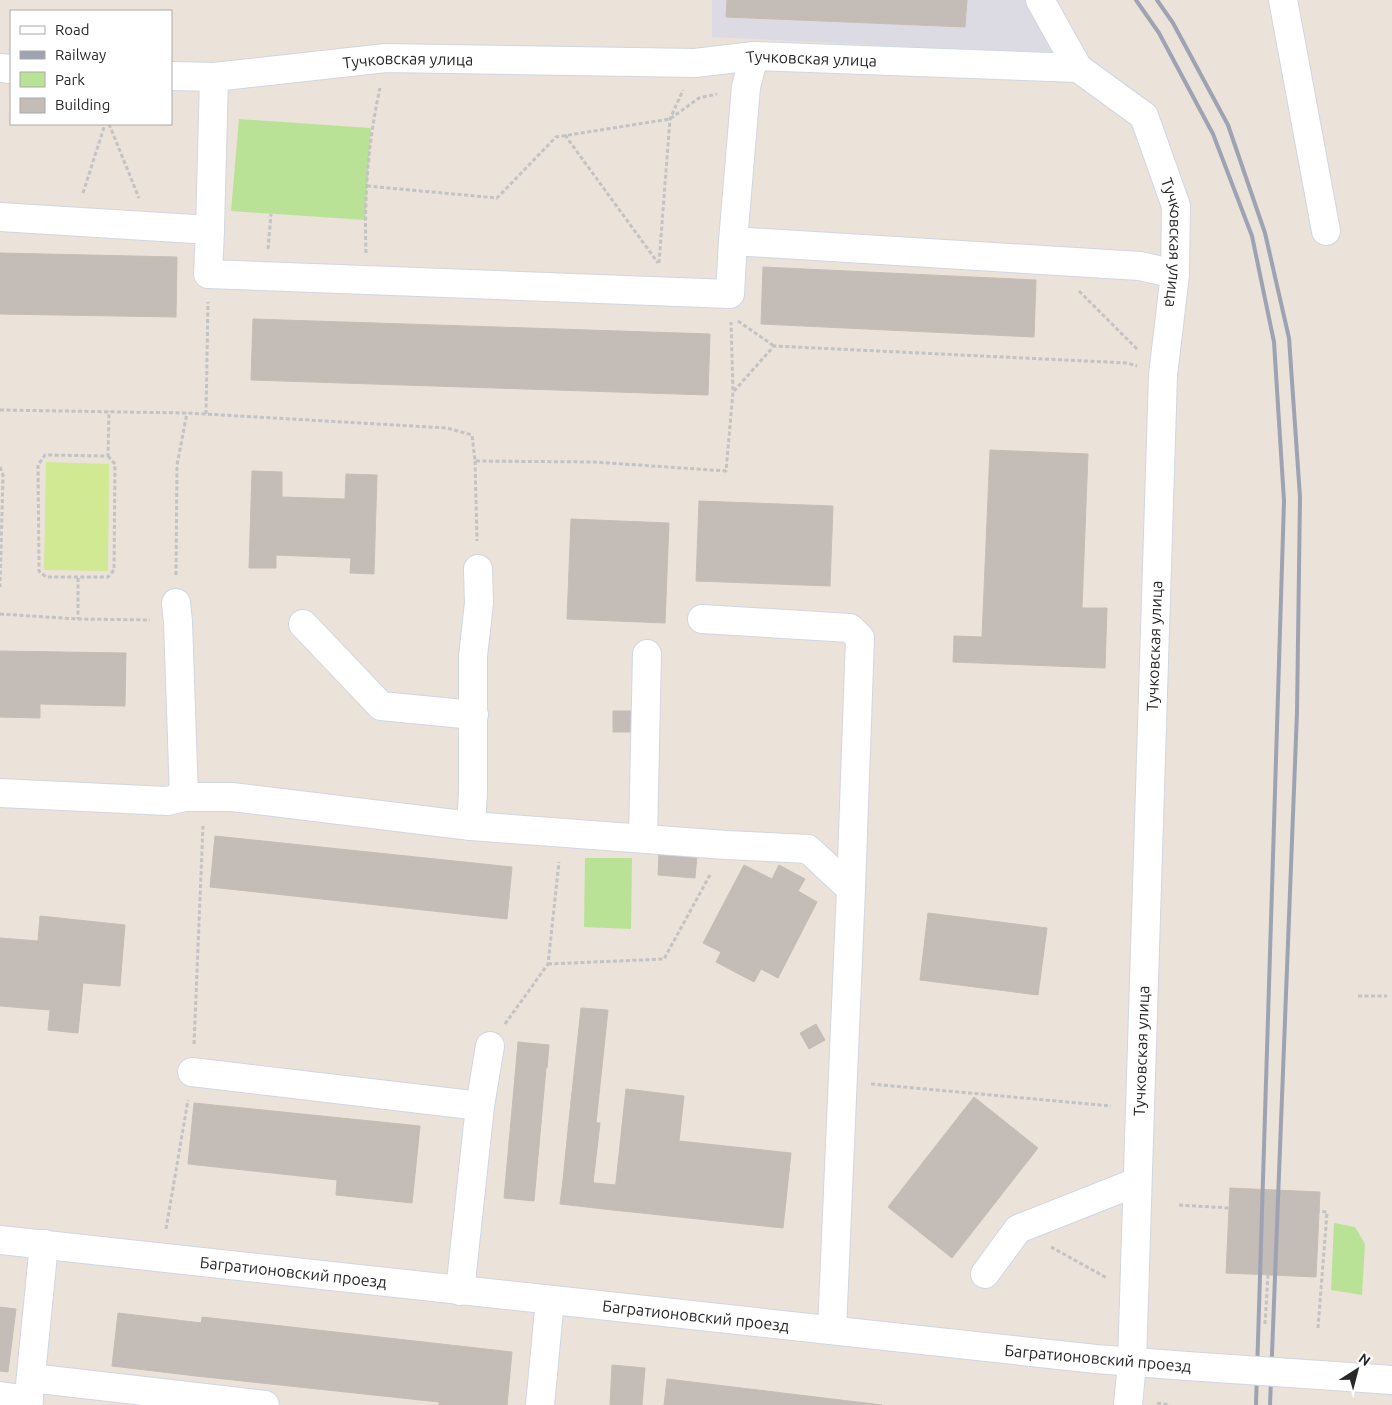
<svg xmlns="http://www.w3.org/2000/svg" width="1392" height="1405" viewBox="0 0 1392 1405" font-family="Ubuntu,sans-serif">
<style>
.industrial{fill:#dcdbe3}
.green{fill:#bae297}
.pitch{fill:#d0e992}
.building{fill:#c3bcb7;stroke:#c6beb4}
.lines{fill:none;stroke-linecap:round;stroke-linejoin:round}
.minor-casing{stroke:#d0d6e2;stroke-width:30}
.path{stroke:#c3c3c3;stroke-width:3;stroke-dasharray:4 2.5;stroke-linecap:butt}
.minor{stroke:#fff;stroke-width:28}
.rail{stroke:#9da3b3;stroke-width:4}
.minor-bridge-casing{stroke:#d0d6e2;stroke-width:30;stroke-linecap:butt}
.minor-bridge{stroke:#fff;stroke-width:28}
.labels{text-anchor:middle;stroke-width:4.5;stroke-linejoin:round;paint-order:stroke}
.street-label{font-size:16px;fill:#292929;stroke:#fff}
</style>
<rect width="100%" height="100%" fill="#ebe2da"/>
<path class="industrial" d="M712,0H1056L1060,54L712,37Z"/>
<g class="green">
<path d="M239,119L371,128L365,220L231,211Z"/>
<path d="M585,858H632L631,929L584,927Z"/>
<path d="M1334,1223L1355,1227L1365,1244L1362,1295L1331,1290Z"/>
</g>
<path class="pitch" d="M46,462L109,464L108,571L44,570Z"/>
<g class="building">
<path d="M727,0H967L965,27L726,17Z"/>
<path d="M0,253L177,257L176,317L0,314Z"/>
<path d="M763,267L1036,280L1034,337L761,324Z"/>
<path d="M253,319L710,334L708,395L251,380Z"/>
<path d="M990,450L1088,454L1082,608H1107L1105,668L953,662L954,636L982,637Z"/>
<path d="M252,471L282,472V497L345,499L346,474L377,475L374,574L350,573L351,558L276,555V568H249Z"/>
<path d="M699,501L833,506L830,586L696,581Z"/>
<path d="M571,519L669,523L665,623L567,619Z"/>
<path d="M0,651L126,653L125,706L40,704V718L0,717Z"/>
<rect x="613" y="711" width="21" height="21"/>
<path d="M215,836L512,867L507,919L210,887Z"/>
<path d="M659,851L697,855L695,878L658,875Z"/>
<path d="M744,865L772,879L779,865L805,879L798,891L817,902L778,978L761,969L754,982L716,962L721,952L703,943Z"/>
<path d="M928,913L1047,928L1038,995L920,980Z"/>
<path d="M40,916L125,925L120,986L83,983L78,1033L48,1030L50,1010L0,1006V938L38,941Z"/>
<path d="M581,1008L608,1010L596,1123L569,1120Z"/>
<path d="M816,1024L825,1040L809,1049L800,1033Z"/>
<path d="M518,1042L549,1045L547,1068L516,1065Z"/>
<path d="M516,1065L546,1068L534,1201L504,1198Z"/>
<path d="M626,1089L684,1096L679,1141L791,1153L783,1228L613,1210Z"/>
<path d="M974,1097L1038,1148L952,1258L888,1207Z"/>
<path d="M194,1103L420,1126L412,1203L336,1195L337,1180L188,1164Z"/>
<path d="M569,1120L600,1123L593,1183L563,1180Z"/>
<path d="M563,1180L616,1185L613,1210L560,1204Z"/>
<path d="M1230,1188L1320,1192L1316,1277L1226,1273Z"/>
<path d="M0,1307L16,1309L8,1372L0,1371Z"/>
<path d="M118,1313L202,1323L196,1376L112,1366Z"/>
<path d="M202,1317L512,1352L507,1405H439V1402L196,1376Z"/>
<path d="M612,1365L645,1368L642,1405H610Z"/>
<path d="M667,1379L700,1383L882,1405H664Z"/>
</g>
<g class="lines">
<g class="minor-casing">
<g id="minor">
<path d="M1040,0L1078,68"/>
<path d="M1283,0L1326,231"/>
<path d="M0,68L11,69"/>
<path id="s1" d="M171,76L214,77L386,58L695,63L754,56L1078,68L1144,116L1176,206L1175,274L1163,375L1132,1363L1128,1405"/>
<path d="M0,217L210,230L208,274L730,294L733,241L1140,266L1175,274"/>
<path d="M210,230L214,77"/>
<path d="M733,241L746,87L754,56"/>
<path d="M176,603L178,622L184,797"/>
<path d="M702,619L850,628L860,638L851,889"/>
<path d="M303,624L381,706L474,715"/>
<path d="M0,793L167,801L184,797H232L471,826L726,845L808,849L851,889L832,1330"/>
<path d="M471,826L473,792V656L479,603L478,569"/>
<path d="M643,838L647,654"/>
<path d="M192,1072L480,1106"/>
<path id="s2" d="M0,1240L1096,1359L1187,1366"/>
<path d="M985,1274L1018,1229L1137,1182"/>
<path d="M460,1291L480,1106L490,1046"/>
<path d="M1349,1377L1392,1380"/>
<path d="M31,1378L265,1405"/>
<path d="M0,1396L29,1400"/>
<path d="M28,1405L44,1244"/>
<path d="M540,1405L550,1300"/>
</g>
</g>
<g class="path">
<path d="M109,124L139,198"/>
<path d="M565,135L658,263"/>
<path d="M367,186L497,198L556,137L670,119L699,98L717,94"/>
<path d="M83,193L105,124"/>
<path d="M268,249L271,214"/>
<path d="M366,253C364,198 368,142 380,88"/>
<path d="M659,263L670,119L683,90"/>
<path d="M1079,291L1137,349"/>
<path d="M738,321L774,346"/>
<path d="M734,391L774,346L1127,363L1137,366"/>
<path d="M0,410L187,413L447,428L472,435L475,461L594,462L726,471L733,392L731,322"/>
<path d="M206,414L208,302"/>
<path d="M108,456L115,464L114,570L108,577H46L39,571L38,465L45,455L108,456L109,411"/>
<path d="M475,461L477,541"/>
<path d="M0,467L3,475L0,587"/>
<path d="M176,575L177,465L187,413"/>
<path d="M78,578V619"/>
<path d="M0,614L78,619L150,620"/>
<path d="M548,964L664,959L711,873"/>
<path d="M1358,996H1387"/>
<path d="M505,1024L548,964L559,862"/>
<path d="M194,1044L203,826"/>
<path d="M871,1084L1111,1106"/>
<path d="M1179,1205L1229,1208"/>
<path d="M166,1229L188,1100"/>
<path d="M1051,1247L1107,1278"/>
<path d="M1265,1324L1268,1275"/>
<path d="M1318,1328L1327,1212L1319,1211"/>
<path d="M1157,1403L1170,1405"/>
</g>
<use href="#minor" class="minor"/>
<g class="rail">
<path d="M1136,0L1159,33L1213,134L1252,236L1274,342L1284,501L1256,1405"/>
<path d="M1157,0L1173,23L1228,125L1265,233L1289,338L1300,497L1297,712L1270,1405"/>
</g>
<g class="minor-bridge-casing">
<path id="minor-bridge" d="M1187,1366L1349,1377"/>
</g>
<use href="#minor-bridge" class="minor-bridge"/>
</g>
<g class="labels">
<g class="street-label">
<text dy="6" stroke="none"><textPath href="#s1" startOffset="642">Тучковская улица</textPath></text>
<text dy="6" stroke="none"><textPath href="#s1" startOffset="238">Тучковская улица</textPath></text>
<text dy="6" stroke="none"><textPath href="#s1" startOffset="1122">Тучковская улица</textPath></text>
<text transform="translate(1154 646) rotate(-88)" y="6">Тучковская улица</text>
<text transform="translate(1141 1051) rotate(-88)" y="6">Тучковская улица</text>
<text dy="6" stroke="none"><textPath href="#s2" startOffset="295">Багратионовский проезд</textPath></text>
<text dy="6" stroke="none"><textPath href="#s2" startOffset="700">Багратионовский проезд</textPath></text>
<text transform="translate(1098 1358) rotate(5)" y="6">Багратионовский проезд</text>
</g>
</g>
<rect x="10" y="10" width="162" height="115" fill="#ffffff" stroke="#a9a9a9"/>
<rect x="20" y="26" width="25" height="8" fill="#ffffff" stroke="#a9a9a9"/>
<text x="55" y="35" font-size="15" fill="#292929">Road</text>
<rect x="20" y="51" width="25" height="8" fill="#9da3b3" stroke="#a9a9a9"/>
<text x="55" y="60" font-size="15" fill="#292929">Railway</text>
<rect x="20" y="72" width="25" height="15" fill="#bae297" stroke="#a9a9a9"/>
<text x="55" y="85" font-size="15" fill="#292929">Park</text>
<rect x="20" y="98" width="25" height="15" fill="#c3bcb7" stroke="#a9a9a9"/>
<text x="55" y="110" font-size="15" fill="#292929">Building</text>
<g transform="translate(1357 1370) rotate(36)" stroke="#ffffff" stroke-width="4" paint-order="stroke">
<path d="M0-4L9 19L0 12L-9 19Z" fill="#292929"/>
<text y="-8" font-size="14" font-weight="bold" text-anchor="middle" fill="#292929">N</text>
</g>
</svg>
